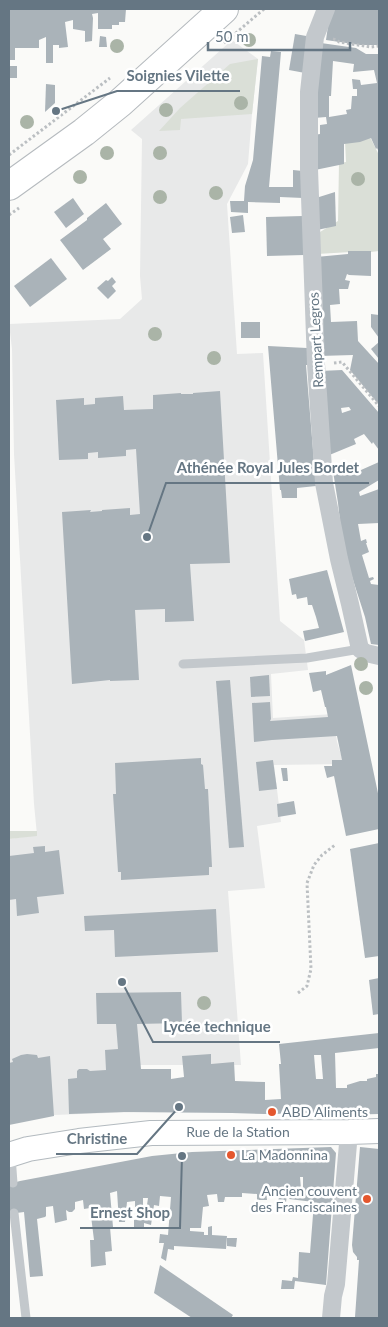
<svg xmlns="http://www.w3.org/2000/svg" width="388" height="1327" viewBox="0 0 388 1327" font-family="Lato,sans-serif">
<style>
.built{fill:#e8e9e9}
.green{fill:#dadfd7}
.building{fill:#aab3b9;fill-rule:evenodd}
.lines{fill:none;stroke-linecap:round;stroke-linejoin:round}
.secondary-casing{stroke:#b3babf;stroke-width:26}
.primary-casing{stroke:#b5babe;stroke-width:30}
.path{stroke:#bbbfc2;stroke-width:3;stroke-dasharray:2.5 2.5;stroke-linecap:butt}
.lane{stroke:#c3c8cc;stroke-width:9}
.street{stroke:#c3c8cc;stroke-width:18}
.secondary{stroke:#fff;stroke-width:24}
.primary{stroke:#fff;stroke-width:28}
.tree{fill:#aab4a7}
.poi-dot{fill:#e4572e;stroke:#fff;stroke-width:2}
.labels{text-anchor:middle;stroke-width:5;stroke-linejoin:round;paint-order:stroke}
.street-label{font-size:14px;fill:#657683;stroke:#fff}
.poi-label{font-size:14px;fill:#657683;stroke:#fff;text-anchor:start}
.leader{fill:none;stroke:#657683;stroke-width:2}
.callout-dot{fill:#657683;stroke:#fff;stroke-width:2}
.callout-label{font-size:15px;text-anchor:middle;font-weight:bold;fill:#657683;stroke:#fff;stroke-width:5;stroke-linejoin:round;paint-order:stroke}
</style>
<rect width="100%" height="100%" fill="#fafaf8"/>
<path class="built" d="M232,40L258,59L252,114L248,164L227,204L237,354L263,353L280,621L304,640L308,670L271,674L273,718L333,714L337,742L344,764L274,765L281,822L257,826L265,888L228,891L241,1065H131L134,1112L54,1115L9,1121V839L37,835L34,804L14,454L12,349L9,324L120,319L142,299L140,276L142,139L131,130Z"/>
<g class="green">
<path d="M258,59L252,114L181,119L180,130L159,131L180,108L230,64Z"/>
<path d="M370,137L379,155V251L371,252H351L317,254L320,232L338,221L339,163L346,162L345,141Z"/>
<path d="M9,831H37V836L9,839Z"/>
</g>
<g class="building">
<path d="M9,9H126L125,22H119V25H112V29H98V13L92,14L93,18L92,41L85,42V31L73,29V20L65,22L68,47L59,48V45H53V63H46V37L39,40V48H15V60H9Z"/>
<path d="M335,9H379V45H360L326,40L329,19Z"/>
<path d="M295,34L312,37L305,73L289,70Z"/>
<path d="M100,36L106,37L107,47H99Z"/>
<path d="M321,43L356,48L366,54H379V152L377,148L376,149L371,138L360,142L344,144V164L315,170L314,135L320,134V125L327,124L326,117L314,118ZM333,61L354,64L353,72L374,70L377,83L361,85L360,80L352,79L353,89H357V96H352L351,109L346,110L347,114L329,117V96H331Z"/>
<path d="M271,51L281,52L269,187H293V170L303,171V198L280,197V203L248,202V213L231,212L230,201H244L245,186L253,160L262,56L270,57Z"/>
<rect x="9" y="66" width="8" height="12"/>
<path d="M46,84L55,85V103L45,112Z"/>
<path d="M335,192L336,226L317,230L316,198Z"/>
<path d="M73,198L84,214L66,228L54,212Z"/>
<path d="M106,203L122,224L103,239L111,249L83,270L60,240L87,220V218Z"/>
<path d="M243,215L245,232L232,233L230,217Z"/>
<path d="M303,216L304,255L267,256L266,217Z"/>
<path d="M348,251H371V276L349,275L347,274L345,280L350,281L348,289H339L340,304L330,305L331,322L357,321L358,341L379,364V405L350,370L353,355L319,356L316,257L348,254Z"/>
<path d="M51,258L67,279L30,307L14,286Z"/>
<path d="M112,277L116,282L112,286L116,291L108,299L97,288L106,280L108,281Z"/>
<path d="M371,314L379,315V338L371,327Z"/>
<rect x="241" y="322" width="19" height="16"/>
<path d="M379,342V359L371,349Z"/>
<path d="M268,346L307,348V365H306L316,486L297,488V498H282L281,490H280Z"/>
<path d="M342,370L379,413V450L373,442L372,444L364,434L354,439L356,444L327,456L320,371ZM349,407L351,410L342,413L341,408Z"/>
<path d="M220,391L230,563L190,564L194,621L165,622V609L135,610L139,680L110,681V680L72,684L62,512L91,510L90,512L102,511V510L130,508V515L140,514L136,449L126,450V456L98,458V452L88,453V459L59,460L56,400L84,398V405L95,404V398L123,396L124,410L153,409V395L181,393V394H193V393Z"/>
<path d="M379,462V480L359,492L360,496L379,489V523L358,524L361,541L366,539L367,543H366L369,552L362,555L369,578L373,577L374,579L370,581L371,584L379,585V645L371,644L365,617L343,549L338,503L333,471L349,464L352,474Z"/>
<path d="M327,570L344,632L305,641L303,631L319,628L316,617L312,605H308L307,597L297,599L296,594L292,595L289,579Z"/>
<path d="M351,665L379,798V829L346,836L334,776L327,778L324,766H332V760H342L337,736L272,740L254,742L252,703L270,702L271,719L270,721L328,717L326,707H325L321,690L313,692L309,673L326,671V675Z"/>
<path d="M269,675L270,696L251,697L250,677Z"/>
<path d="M230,680L244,847L229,848L216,681Z"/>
<path d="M201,758V764L203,765L205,789H208L212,867H209V875L121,880V872H118L113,794H116L115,763Z"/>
<path d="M273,760L277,789L259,791L256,762Z"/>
<path d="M281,768H287L288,781H283Z"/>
<path d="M294,801L296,814L278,817L277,804Z"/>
<path d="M379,843V956L365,958L350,849Z"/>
<path d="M45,846V852L59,850L64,894L37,897L39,913L17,916L16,899L9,900V856L34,853L33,847Z"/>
<path d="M216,909L218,952L115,957L114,930L85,931L84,916Z"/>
<path d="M379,978V1014L373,1015L369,980Z"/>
<path d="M181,992L182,1023L137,1024L141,1069H171V1079L184,1077L182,1056L211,1054V1064L234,1062L235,1081L265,1082V1100L281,1099L279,1064H281L279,1044L379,1033V1048L335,1053L336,1088H347V1085L360,1081H367V1079L376,1077V1074H379V1114L336,1115V1113H333L265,1114L232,1113L124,1112L69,1114L68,1079L77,1078V1071L79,1069H87L90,1071L106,1070L105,1050L118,1049L116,1024H97L96,993ZM314,1055H321L323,1079H316Z"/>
<path d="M27,1054L37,1055L38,1058L50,1056L54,1116L9,1125V1063L13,1062L12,1059L21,1055Z"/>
<path d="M331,1147L336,1153L326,1285L295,1281L294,1289H281L282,1280L292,1281L293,1277L298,1278L299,1252L310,1253L314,1202L289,1199L294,1192L303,1193V1177H300L301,1189H288L286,1202H283L282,1206L278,1205L279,1194H270V1191H266L267,1200H257V1194L242,1193V1197H225L224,1202H218L217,1194L207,1195L209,1206L203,1207L201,1228H190V1231L204,1232V1235H208V1227L212,1226V1235L227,1236L226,1249L174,1246V1250L168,1249L166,1261L161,1258L164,1243H159L160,1234L168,1235L171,1197L160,1196L159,1206L154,1205L151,1225L144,1223V1227L134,1228V1220L145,1219L148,1198H143V1207H135V1201L127,1202L125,1222H119L117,1191L110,1193L113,1227H110L112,1251L105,1252L106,1265L91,1267L90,1240H94L90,1208L84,1209L83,1200L75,1202V1209L72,1212H69L66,1210L67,1220L55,1223L53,1206L46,1207V1216L45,1217L37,1219L43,1276L30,1277L24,1212L9,1214V1184L20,1181L152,1156L192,1152Z"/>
<path d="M360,1147L379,1149V1318L355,1317L359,1260H357V1257L353,1252L352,1245Z"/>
<path d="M227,1238H237L236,1247L227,1246Z"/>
<path d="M160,1265L233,1315L231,1318H192L154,1293Z"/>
</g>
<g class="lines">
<g class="secondary-casing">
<path id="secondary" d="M9,1155L28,1149L79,1141L151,1133L349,1132L379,1131"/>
</g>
<g class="primary-casing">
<path id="primary" d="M9,186L84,132L120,103L224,9"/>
</g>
<g class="path">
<path d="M333,39L337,40L339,42L371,47L379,46"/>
<path d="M224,43L264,9"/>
<path d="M9,155L110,78"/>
<path d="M9,215L19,208"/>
<path d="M334,363L342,362L379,406"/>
<path d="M298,993L307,986L311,969L307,883L314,865L322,855L335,845"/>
</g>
<g class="lane">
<path d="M183,664L307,658L360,649"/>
<path d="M11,1156L13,1183"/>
<path d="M14,1213L26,1318"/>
</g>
<g class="street">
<path d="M326,9L315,37L309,92V169L316,364L324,483L339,559L350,604L360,649L366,653L379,656"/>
<path d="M331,1318L333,1296L336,1284L349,1132"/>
</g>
<use href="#secondary" class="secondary"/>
<use href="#primary" class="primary"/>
</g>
<g class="tree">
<circle cx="249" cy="40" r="7"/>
<circle cx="117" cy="46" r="7"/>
<circle cx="241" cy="103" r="7"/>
<circle cx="166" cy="110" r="7"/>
<circle cx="27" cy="122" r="7"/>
<circle cx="107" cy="153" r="7"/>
<circle cx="160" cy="153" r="7"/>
<circle cx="80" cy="177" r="7"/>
<circle cx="358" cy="179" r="7"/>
<circle cx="216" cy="193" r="7"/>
<circle cx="160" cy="197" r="7"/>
<circle cx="155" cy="334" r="7"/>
<circle cx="214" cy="358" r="7"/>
<circle cx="361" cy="664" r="7"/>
<circle cx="366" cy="688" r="7"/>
<circle cx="204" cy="1003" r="7"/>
</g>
<g class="poi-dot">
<circle cx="272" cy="1112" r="5"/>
<circle cx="231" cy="1155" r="5"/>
<circle cx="367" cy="1199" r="5"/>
</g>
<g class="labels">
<g class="street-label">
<text transform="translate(316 340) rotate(-93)" y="5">Rempart Legros</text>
<text x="238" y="1137">Rue de la Station</text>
</g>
<g class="poi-label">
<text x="282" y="1117">ABD Aliments</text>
<text x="241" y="1160">La Madonnina</text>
<text x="357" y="1196" text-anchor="end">Ancien couvent<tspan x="357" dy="16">des Franciscaines</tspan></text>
</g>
</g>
<path class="leader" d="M56 111L117 91H240M147 537L166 483H369M122 982L153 1042H280M179 1107L137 1154H56M182 1156L180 1228H80"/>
<g class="callout-dot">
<circle cx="56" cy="111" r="5"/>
<circle cx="147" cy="537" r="5"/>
<circle cx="122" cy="982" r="5"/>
<circle cx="179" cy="1107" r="5"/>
<circle cx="182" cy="1156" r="5"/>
</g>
<g class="callout-label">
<text x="178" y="81">Soignies Vilette</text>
<text x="268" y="473">Athénée Royal Jules Bordet</text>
<text x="217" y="1032">Lycée technique</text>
<text x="97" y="1144">Christine</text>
<text x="130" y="1218">Ernest Shop</text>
</g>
<rect width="388" height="1327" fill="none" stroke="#657683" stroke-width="20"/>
<path d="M208 42v8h142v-8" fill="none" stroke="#657683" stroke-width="2.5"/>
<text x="215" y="42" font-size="15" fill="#657683" stroke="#ffffff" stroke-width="4" paint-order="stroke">50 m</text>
</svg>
